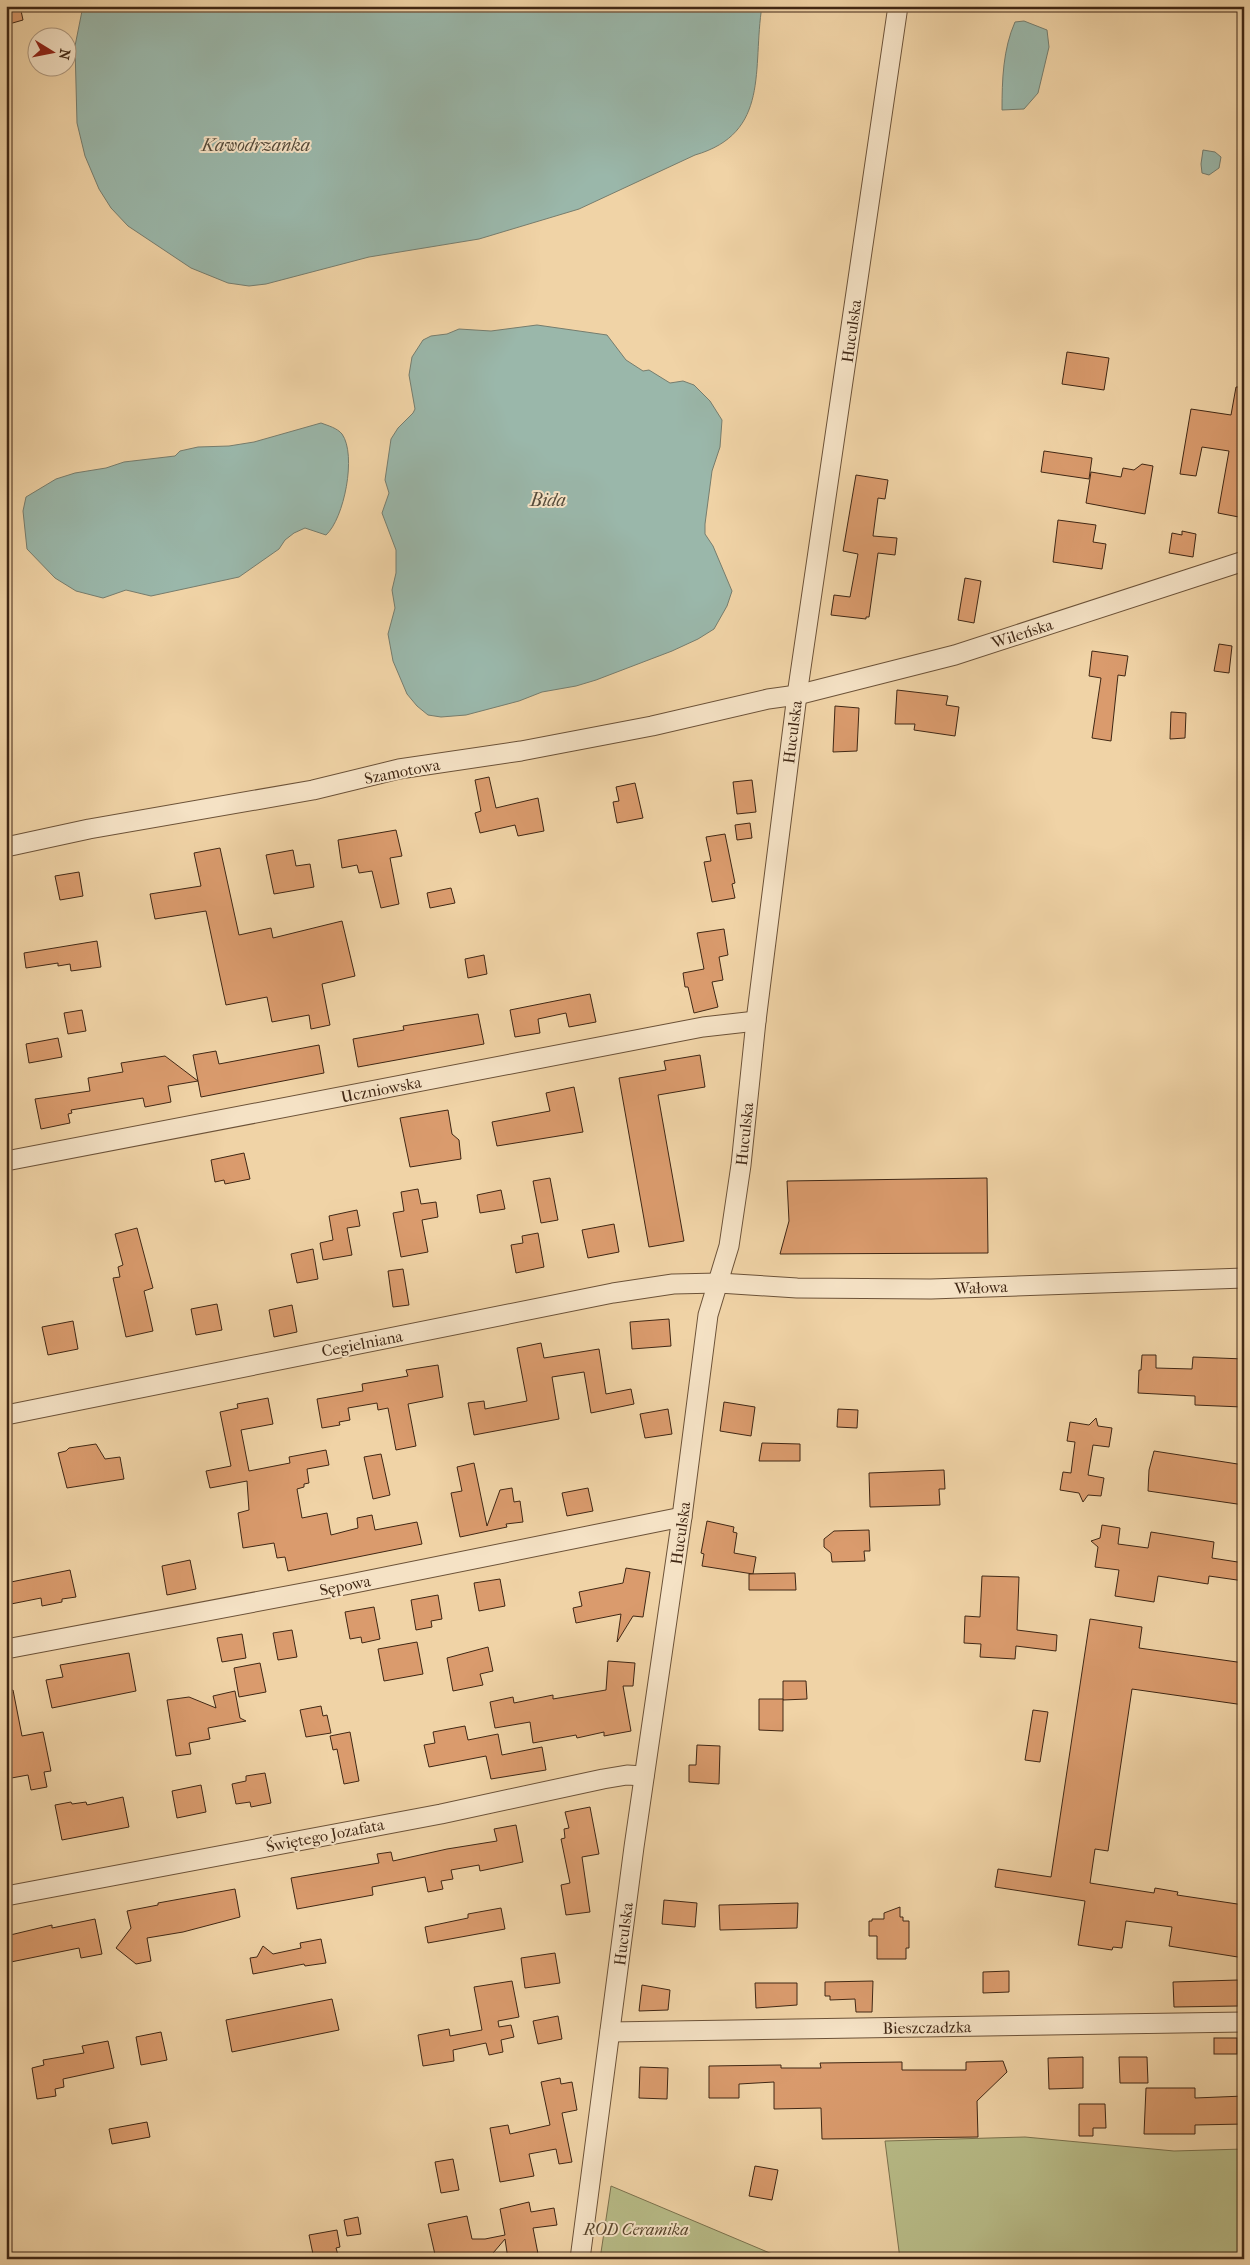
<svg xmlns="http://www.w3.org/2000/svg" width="1250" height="2265" viewBox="0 0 1250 2265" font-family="'IM FELL French Canon',serif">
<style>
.green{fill:#b8bc88;stroke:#7c724e}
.water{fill:#9ab7aa;stroke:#767d6e}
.building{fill:#da9b6d;stroke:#402714}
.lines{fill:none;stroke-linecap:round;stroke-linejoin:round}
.minor-casing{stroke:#6c5238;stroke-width:21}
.minor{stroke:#f5e2c5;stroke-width:19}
.labels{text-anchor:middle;stroke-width:4;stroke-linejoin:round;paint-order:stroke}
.street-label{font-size:16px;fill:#402714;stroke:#f5e2c5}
.park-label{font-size:16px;font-style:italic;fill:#58452b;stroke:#f5e2c5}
.water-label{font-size:18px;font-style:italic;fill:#564b3a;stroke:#f5e2c5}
</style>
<rect width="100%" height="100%" fill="#f0d3a6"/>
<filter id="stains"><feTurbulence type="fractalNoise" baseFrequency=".004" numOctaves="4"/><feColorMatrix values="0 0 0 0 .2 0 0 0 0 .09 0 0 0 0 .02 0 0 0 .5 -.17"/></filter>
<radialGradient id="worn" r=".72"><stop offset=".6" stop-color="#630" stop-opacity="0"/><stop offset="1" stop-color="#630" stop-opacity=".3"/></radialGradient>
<g class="green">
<path d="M1025,2137L1174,2151L1244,2149V2259H900L885,2141Z"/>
<path d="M611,2186L784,2259H600Z"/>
</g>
<g class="water">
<path d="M83,6H762C752,68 771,133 695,155L579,209L479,239L369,257L266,284L249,286L228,283L191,268L128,226L111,208L99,189L85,156L77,123L75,46Z"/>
<path d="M1024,21L1047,30L1049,47L1038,93L1024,109L1002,110C1002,80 1003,49 1015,22Z"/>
<path d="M1203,150L1215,152L1221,157L1219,168L1209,175L1202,173L1201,164Z"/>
<path d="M537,325L607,335L626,360L643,371L649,370L670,383L683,381L694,385L710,401L722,420L720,447L712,471L705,524V534L713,546L732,591L727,606L714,629L698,639L672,651L596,680L576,686L542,692L519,701L466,715L441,717L428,715L417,706L407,694L393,661L388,634L395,608L392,590L396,573V550L382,513L389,493L385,480L391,439L398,428L413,413L415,409L409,375L412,357L423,340L431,336L447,334L459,329L491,331Z"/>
<path d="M321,423C329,426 337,428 342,434C357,455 344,519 326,535L305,528L294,533L285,540L279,549L239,577L151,596L126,590L103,598L76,591L55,578L27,549L23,511L26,497L56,479L75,473L106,468L124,462L175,456L180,451L198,447L229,446L254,442Z"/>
</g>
<g class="building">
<path d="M6,6H20L23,20L9,24Z"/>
<path d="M1067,352L1109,358L1104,390L1062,384Z"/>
<path d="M1236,387H1244V518L1218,513L1229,451L1202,447L1196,476L1180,474L1191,409L1231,415Z"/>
<path d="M1044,451L1092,458L1089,479L1041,472Z"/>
<path d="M1142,464L1153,466L1145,514L1086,503L1091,472L1121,477L1123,468L1134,470Z"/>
<path d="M856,475L888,480L885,499L878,498L873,536L897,538L895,555L878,553L869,617H866V619L831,615L834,595L850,597L858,554L843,551Z"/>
<path d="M1058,520L1096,525L1093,542L1106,544L1102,569L1053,562Z"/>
<path d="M1182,531L1196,534L1193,557L1169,553L1172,533L1182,535Z"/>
<path d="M965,578L981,581L974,623L958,620Z"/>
<path d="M1219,644L1232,646L1229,673L1214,671Z"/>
<path d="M1092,651L1128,656L1125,676L1118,675L1111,741L1092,738L1101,678L1089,676Z"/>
<path d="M897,690L948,696L946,705L959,707L955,736L914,730L915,724H895Z"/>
<path d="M835,706L859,708L857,751L833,752Z"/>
<path d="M1171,712L1186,713L1185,738L1170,739Z"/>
<path d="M489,777L496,808L538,798L544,831L518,836L515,825L480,833L475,813L481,811L475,780Z"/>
<path d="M752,780L756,812L737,814L733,782Z"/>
<path d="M635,783L643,818L617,823L613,802L619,801L616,787Z"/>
<path d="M750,823L752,838L737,840L735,825Z"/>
<path d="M396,830L402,856L390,858L399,904L381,908L372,871L359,873L357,865L342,868L338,840Z"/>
<path d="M725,834L735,883L732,884L735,898L712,902L704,862L711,861L706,837Z"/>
<path d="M220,848L239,935L271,928L273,938L342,921L355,976L322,984L330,1025L311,1029L309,1015L272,1022L267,997L226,1005L206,911L155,919L150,894L201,886L194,853Z"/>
<path d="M293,850L296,866L310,864L314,887L274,894L266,855Z"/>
<path d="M79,872L83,896L60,900L55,876Z"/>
<path d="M451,888L455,903L430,908L427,893Z"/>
<path d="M724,929L728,955L719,957L723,980L712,982L718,1007L694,1013L688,987H685L683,973L704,969L697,933Z"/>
<path d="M97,941L101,967L71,971L70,964L58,966V963L26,968L24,953Z"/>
<path d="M484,955L487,974L468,978L465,959Z"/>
<path d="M590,994L596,1022L569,1027L566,1013L538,1019L540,1033L515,1037L510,1010Z"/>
<path d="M82,1010L86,1031L68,1034L64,1013Z"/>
<path d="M478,1014L484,1044L358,1067L353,1039L404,1030L403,1026Z"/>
<path d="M58,1038L62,1057L29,1063L26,1044Z"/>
<path d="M319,1045L324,1073L201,1097L198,1081L168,1086L171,1102L145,1107L143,1098L71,1110L72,1113L68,1114L70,1123L41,1129L35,1099L90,1091L88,1078L123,1072L121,1063L165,1056L198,1081L193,1055L216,1051L219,1064Z"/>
<path d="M700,1055L705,1087L658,1095L684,1241L649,1247L619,1078L666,1070L664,1061Z"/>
<path d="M574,1087L583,1132L497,1146L492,1122L550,1111L546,1093Z"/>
<path d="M448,1110L452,1134L459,1140L461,1159L410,1167L400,1118Z"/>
<path d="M244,1153L250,1179L225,1184L224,1180L215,1182L211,1160Z"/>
<path d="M550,1178L558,1220L541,1223L533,1181Z"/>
<path d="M987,1178L988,1253L780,1254L789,1221L787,1181Z"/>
<path d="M418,1189L421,1204L436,1202L438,1217L422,1220L428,1252L401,1257L393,1213L404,1211L401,1192Z"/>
<path d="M501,1190L505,1209L480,1213L477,1195Z"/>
<path d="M357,1210L360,1226L347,1228L352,1255L323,1260L320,1243L333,1240L329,1216Z"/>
<path d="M614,1224L619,1252L588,1258L582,1230Z"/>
<path d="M137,1228L153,1288L144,1291L153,1331L126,1337L113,1278L120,1277L118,1267L123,1265L115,1234Z"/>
<path d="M538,1233L544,1267L516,1273L511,1245L523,1243L522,1236Z"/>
<path d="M313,1249L318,1279L297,1283L291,1254Z"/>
<path d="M403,1269L409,1305L393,1307L388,1271Z"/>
<path d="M217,1304L222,1330L196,1335L191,1309Z"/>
<path d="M292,1305L297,1332L274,1337L269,1310Z"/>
<path d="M669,1319L671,1346L632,1349L630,1322Z"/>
<path d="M73,1321L78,1349L48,1355L42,1327Z"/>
<path d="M541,1343L544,1358L599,1349L606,1394L631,1389L634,1404L591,1413L584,1372L552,1377L559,1419L474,1435L468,1403L484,1401L485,1409L527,1401L517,1348Z"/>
<path d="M1142,1355H1156V1368L1192,1369L1193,1357L1244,1359L1242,1407L1195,1405V1396L1138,1393L1139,1370H1141Z"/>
<path d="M438,1365L443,1397L408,1404L416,1446L396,1450L388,1408L378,1410L377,1403L348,1408L350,1420L339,1422L340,1425L322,1428L317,1399L363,1391L362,1384L408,1376L406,1370Z"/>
<path d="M268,1398L273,1424L241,1430L249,1471L290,1463L289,1457L326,1450L329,1465L307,1469L309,1483L304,1484V1487L297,1489L302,1518L327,1513L331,1535L358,1528L357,1518L372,1515L375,1530L417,1522L422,1544L288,1571L285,1557L277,1558L274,1543L243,1548L238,1513L249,1510L247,1481L210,1488L206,1471L231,1466L220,1412L238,1408L237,1404Z"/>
<path d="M724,1402L755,1407L751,1436L720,1431Z"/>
<path d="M668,1409L672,1434L645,1438L640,1414Z"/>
<path d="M838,1409L858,1410L857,1428L837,1427Z"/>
<path d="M1096,1418L1098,1426L1112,1428L1109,1447L1093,1445L1088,1475L1104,1478L1101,1496L1088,1495L1083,1502L1079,1493L1060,1490L1063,1472L1071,1473L1073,1457L1075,1442L1067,1441L1070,1422L1089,1425Z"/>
<path d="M762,1443L800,1444V1461H759Z"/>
<path d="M96,1444L105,1459L120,1457L124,1479L67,1488L58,1453L66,1451L69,1448Z"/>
<path d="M1154,1451L1244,1465V1505L1148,1491L1149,1470Z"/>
<path d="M381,1454L390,1495L373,1499L364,1457Z"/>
<path d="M474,1463L487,1526L500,1490L512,1488L514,1502L520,1501L523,1522L506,1524L507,1527L460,1537L451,1493L462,1491L457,1467Z"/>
<path d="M944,1470L945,1489H939L940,1505L870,1507L869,1473Z"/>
<path d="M588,1488L593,1511L567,1516L562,1493Z"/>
<path d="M707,1521L734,1527L733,1532L737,1533L734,1553L756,1557L753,1574L702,1566L704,1554L701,1553Z"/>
<path d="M1102,1525L1120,1528L1118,1544L1148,1548L1151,1532L1214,1542L1212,1558L1244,1563V1581L1209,1576L1208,1584L1158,1576L1154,1602L1115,1596L1119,1570L1095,1567L1098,1547L1091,1541L1100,1538Z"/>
<path d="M869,1530L870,1551H864L865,1561L832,1562L831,1553L824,1547V1539L834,1531Z"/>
<path d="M190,1560L196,1589L167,1595L162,1566Z"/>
<path d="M626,1568L650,1572L643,1617L633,1616L617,1642L621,1614L576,1623L573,1608L582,1606L579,1592L623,1583Z"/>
<path d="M70,1570L76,1597L62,1599V1602L42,1606L41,1598L6,1605V1583Z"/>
<path d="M795,1573L796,1590H749V1574Z"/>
<path d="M982,1576L1019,1577L1017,1630L1057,1635L1056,1651L1016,1646L1015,1659L980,1657L981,1644L964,1643L965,1616L980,1617Z"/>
<path d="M500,1579L505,1606L479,1611L474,1583Z"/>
<path d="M438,1595L442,1619L431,1621L432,1627L416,1630L411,1600Z"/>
<path d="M374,1607L380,1639L362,1643L361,1637L350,1639L345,1612Z"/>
<path d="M1090,1619L1142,1627L1139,1648L1244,1663V1705L1132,1689L1108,1851L1095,1849L1090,1883L1154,1893L1155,1888L1178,1892L1177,1895L1244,1905V1958L1169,1946L1172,1927L1126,1921L1122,1948L1113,1947L1112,1950L1078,1945L1085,1901L995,1887L998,1869L1051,1877Z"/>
<path d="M292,1630L297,1657L278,1660L273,1633Z"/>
<path d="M242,1634L246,1658L222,1662L217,1638Z"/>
<path d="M417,1642L423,1674L384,1681L378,1649Z"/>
<path d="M488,1647L493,1671L480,1674L483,1685L453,1691L447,1658Z"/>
<path d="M129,1653L136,1691L52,1708L46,1680L63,1677L60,1665Z"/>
<path d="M608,1661L635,1663L633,1686H623L631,1731L604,1736V1732L577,1738L576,1735L533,1743L530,1722L495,1728L490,1702L513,1697L514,1703L553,1695V1699L606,1690Z"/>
<path d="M260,1663L266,1692L239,1697L234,1668Z"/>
<path d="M783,1681H806L807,1699L783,1700Z"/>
<path d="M13,1690L22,1736L43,1732L51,1771L44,1772L47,1787L31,1790L28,1775L6,1779V1691Z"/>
<path d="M235,1691L240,1718L246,1721L208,1728L210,1739L189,1743L191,1754L176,1756L167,1700L189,1697L216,1708L213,1696Z"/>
<path d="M759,1699H783V1731L759,1730Z"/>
<path d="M321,1706L323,1716L327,1715L331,1733L306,1737L300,1710Z"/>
<path d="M1033,1710L1048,1712L1040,1762L1025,1760Z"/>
<path d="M465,1726L468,1740L498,1734L502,1755L542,1747L546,1770L491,1779L486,1756L429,1767L424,1745L435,1743L433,1732Z"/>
<path d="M350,1732L359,1781L344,1784L337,1749L333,1750L330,1736Z"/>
<path d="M697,1745L720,1746L719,1784L689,1782V1765H696Z"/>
<path d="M265,1773L271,1803L251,1807L250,1802L236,1804L232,1784L246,1781V1776Z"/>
<path d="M201,1785L206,1812L177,1818L172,1791Z"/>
<path d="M123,1797L129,1827L62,1840L55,1805L71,1802L72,1804L86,1802L87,1805Z"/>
<path d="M590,1807L599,1854L582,1857L590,1912L566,1915L561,1885L570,1883L561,1839L565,1838L564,1829L569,1828L565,1812Z"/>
<path d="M516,1825L523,1862L480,1871L479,1865L451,1870L453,1879L441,1881L443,1889L428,1892L425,1877L372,1887L373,1895L297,1909L291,1878L379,1863L377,1854L391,1852L393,1861L447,1849L497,1841L494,1829Z"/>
<path d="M235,1889L240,1917L183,1932L147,1938L151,1961L136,1964L116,1948L131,1928L127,1911L158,1905V1903Z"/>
<path d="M664,1900L697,1903L695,1927L662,1924Z"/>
<path d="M798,1903L797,1928L720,1930L719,1905Z"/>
<path d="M900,1907V1917H903V1921H909V1948H906V1959H877V1936H869V1921H872V1919H884V1913Z"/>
<path d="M501,1908L505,1929L428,1943L425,1927L468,1918V1914Z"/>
<path d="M95,1919L102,1954L81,1958L79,1948L6,1963V1936L52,1925V1928Z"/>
<path d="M321,1939L326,1963L305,1966L304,1964L253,1974L250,1958L257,1957L263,1946L273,1954L301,1948L300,1943Z"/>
<path d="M555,1953L560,1983L525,1988L521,1958Z"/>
<path d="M1009,1971V1992L983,1993V1972Z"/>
<path d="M1238,1980V2006L1174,2007L1173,1982Z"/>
<path d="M512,1981L519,2017L498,2021L499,2027L511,2025L514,2037L501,2040L503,2052L489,2055L486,2043L453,2050L454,2061L423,2066L418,2035L449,2029L450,2036L482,2030L474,1987Z"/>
<path d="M873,1981L872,2012H856L855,1999L830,2000V1996H825V1982Z"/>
<path d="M755,1983H797V2005L756,2008Z"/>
<path d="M642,1985L670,1990L668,2010L639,2011Z"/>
<path d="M332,1999L339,2030L232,2052L226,2020Z"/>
<path d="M558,2016L562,2039L538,2044L533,2021Z"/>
<path d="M161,2032L167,2060L141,2065L136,2037Z"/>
<rect x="1214" y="2038" width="23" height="16"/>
<path d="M108,2041L114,2068L63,2079L64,2087L55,2089L56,2096L37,2099L32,2068L44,2065L43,2060L84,2053L82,2046Z"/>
<path d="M1083,2057V2088L1049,2089L1048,2058Z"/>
<path d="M1119,2057H1147L1148,2083H1120Z"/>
<path d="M1003,2061L1007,2072L977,2101L978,2137L822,2139L821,2108L774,2109V2082L739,2084V2098H709V2066L781,2065V2068H821L820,2063L902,2062V2070H966V2062Z"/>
<path d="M640,2067L668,2068L667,2099L639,2098Z"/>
<path d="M560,2078L561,2084L572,2082L577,2110L562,2113L572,2162L559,2164L556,2149L529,2154L534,2176L500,2182L490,2128L508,2125L510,2134L550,2125L541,2082Z"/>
<path d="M1146,2088H1195V2098L1244,2096V2124L1195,2125V2134H1144Z"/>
<path d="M1079,2104H1105L1106,2128H1093V2136H1079Z"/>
<path d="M147,2122L150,2137L112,2144L109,2129Z"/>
<path d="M453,2159L459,2190L441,2193L435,2162Z"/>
<path d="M755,2166L778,2170L772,2200L749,2196Z"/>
<path d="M529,2202L531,2212L554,2208L557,2225L533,2228L539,2259H508L505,2239L488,2259H436L428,2224L467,2216L472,2239H485L505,2235L500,2209Z"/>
<path d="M358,2217L361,2234L347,2236L344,2220Z"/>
<path d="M337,2230L340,2247L336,2248L338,2255L314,2259L309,2235Z"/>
</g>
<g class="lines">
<g class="minor-casing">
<g id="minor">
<path d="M6,847L89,829L313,790L399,769L521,751L652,726L768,699L797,695L955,655L1244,561"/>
<path d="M6,1161L703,1027L756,1021"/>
<path d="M6,1415L613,1293L673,1284L719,1283L797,1288L931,1289L1244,1278"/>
<path d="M6,1649L345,1585L682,1517"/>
<path d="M6,1896L441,1814L603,1779L627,1775L644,1776"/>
<path d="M610,2032L1244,2022"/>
<path d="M580,2259L634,1847L682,1517L708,1315L729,1246L741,1165L756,1021L797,695L898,6"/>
</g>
</g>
<use href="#minor" class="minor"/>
</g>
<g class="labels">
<g class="street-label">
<text transform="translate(851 331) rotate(-82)" y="6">Huculska</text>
<text transform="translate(1022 633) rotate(-18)" y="6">Wileńska</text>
<text transform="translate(792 732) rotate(-83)" y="6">Huculska</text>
<text transform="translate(402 771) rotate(-11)" y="6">Szamotowa</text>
<text transform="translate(381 1089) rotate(-11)" y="6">Uczniowska</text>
<text transform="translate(744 1134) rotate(-84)" y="6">Huculska</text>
<text transform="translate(981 1287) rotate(-2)" y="6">Wałowa</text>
<text transform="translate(362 1343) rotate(-11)" y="6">Cegielniana</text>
<text transform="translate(680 1533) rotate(-82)" y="6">Huculska</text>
<text transform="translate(345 1585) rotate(-11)" y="6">Sępowa</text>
<text transform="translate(325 1835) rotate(-11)" y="6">Świętego Jozafata</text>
<text transform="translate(623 1934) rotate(-83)" y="6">Huculska</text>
<text transform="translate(927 2027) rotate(-1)" y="6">Bieszczadzka</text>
</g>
<g class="park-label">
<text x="636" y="2235">ROD Ceramika</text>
</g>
<g class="water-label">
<text x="256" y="151">Kawodrzanka</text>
<text x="548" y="506">Bida</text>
</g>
</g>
<rect width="1250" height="2265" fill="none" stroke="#f0d3a6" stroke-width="25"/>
<rect x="8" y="8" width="1235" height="2250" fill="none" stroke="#402714" stroke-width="2.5"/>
<rect x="12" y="12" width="1225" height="2240" fill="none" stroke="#402714"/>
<g transform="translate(52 52) rotate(100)"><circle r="24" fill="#f5e2c5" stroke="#ad977e"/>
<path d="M0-4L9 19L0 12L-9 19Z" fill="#8f2418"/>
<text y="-8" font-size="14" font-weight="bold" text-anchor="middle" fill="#402714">N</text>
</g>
<rect width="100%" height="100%" filter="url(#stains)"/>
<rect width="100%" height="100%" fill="url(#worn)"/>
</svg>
